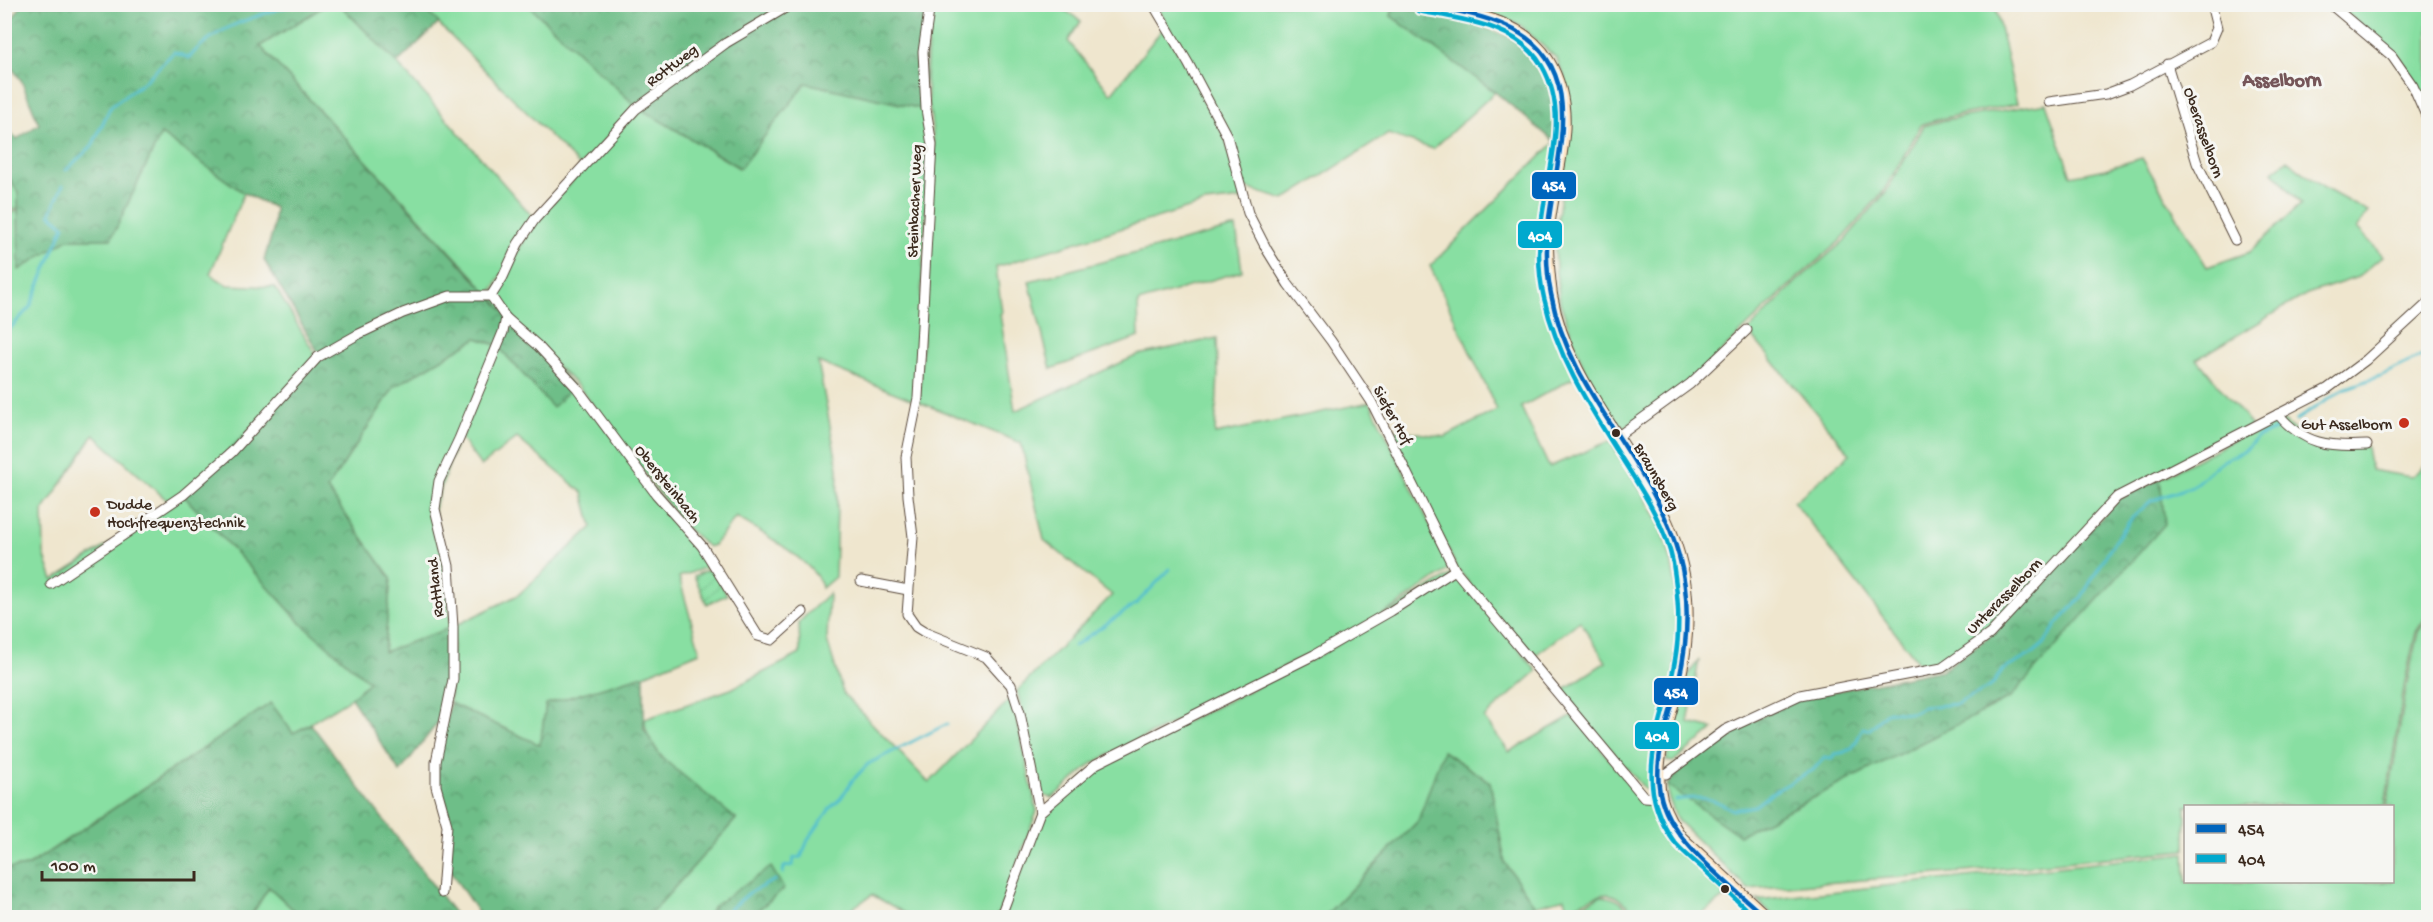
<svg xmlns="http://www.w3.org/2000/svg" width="2433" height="922" viewBox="0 0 2433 922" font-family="'Gochi Hand',sans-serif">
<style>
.grass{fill:#88dfa2;stroke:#628460;stroke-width:1.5}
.forest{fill:url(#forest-crowns);stroke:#547453;stroke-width:1.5}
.garden{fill:url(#garden-furrows);stroke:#628460;stroke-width:1.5}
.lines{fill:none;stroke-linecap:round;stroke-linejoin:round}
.stream{stroke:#54c0ce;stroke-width:3}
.minor-casing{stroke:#564638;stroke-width:11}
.secondary-casing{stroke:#564638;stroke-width:14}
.minor{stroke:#fff;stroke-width:9}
.secondary{stroke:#fde5c5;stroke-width:12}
.bus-1-casing{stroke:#f6f6f2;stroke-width:9}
.bus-2-casing{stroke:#f6f6f2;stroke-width:9}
.bus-1{stroke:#0065bd;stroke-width:4.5}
.bus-2{stroke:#00a9ce;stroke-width:4.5}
.poi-dot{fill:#c8321e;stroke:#f6f6f2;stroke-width:2}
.bus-dot{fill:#3b2a1e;stroke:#f6f6f2;stroke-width:2}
.labels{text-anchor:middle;stroke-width:6;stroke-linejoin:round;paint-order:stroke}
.street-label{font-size:16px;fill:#3b2a1e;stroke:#f6f6f2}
.poi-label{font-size:16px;fill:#3b2a1e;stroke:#f6f6f2;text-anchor:end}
.quarter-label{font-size:20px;font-weight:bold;fill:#755559;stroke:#f6f6f2}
.line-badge{stroke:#f6f6f2;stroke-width:2}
.badge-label{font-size:16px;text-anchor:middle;font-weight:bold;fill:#fff}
</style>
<defs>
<pattern id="forest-crowns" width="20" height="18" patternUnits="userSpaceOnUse" patternTransform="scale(1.5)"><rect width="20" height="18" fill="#6ebe88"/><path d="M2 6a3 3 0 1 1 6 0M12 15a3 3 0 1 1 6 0" fill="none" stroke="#5c9b6f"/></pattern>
<pattern id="garden-furrows" width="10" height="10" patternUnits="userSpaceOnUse" patternTransform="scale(1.5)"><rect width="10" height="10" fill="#88dfa2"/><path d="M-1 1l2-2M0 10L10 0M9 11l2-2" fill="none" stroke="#76c08b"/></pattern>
</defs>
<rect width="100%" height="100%" fill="#f6f6f2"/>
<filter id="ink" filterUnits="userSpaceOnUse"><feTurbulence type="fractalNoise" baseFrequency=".0167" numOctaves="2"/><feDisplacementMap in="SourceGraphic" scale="12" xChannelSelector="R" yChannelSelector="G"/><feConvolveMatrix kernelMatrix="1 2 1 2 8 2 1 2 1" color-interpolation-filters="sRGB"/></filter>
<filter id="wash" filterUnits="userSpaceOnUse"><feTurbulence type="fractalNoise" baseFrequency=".008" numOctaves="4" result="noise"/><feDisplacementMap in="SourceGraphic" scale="24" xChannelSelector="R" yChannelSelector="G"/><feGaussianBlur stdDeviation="1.35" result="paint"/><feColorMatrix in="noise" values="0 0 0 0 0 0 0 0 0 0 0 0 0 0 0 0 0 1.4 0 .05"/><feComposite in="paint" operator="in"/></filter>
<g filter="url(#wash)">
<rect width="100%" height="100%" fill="#efe6ce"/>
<g class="grass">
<path d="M1389,4L1394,5L1391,16L1495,92L1433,149L1388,134L1284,200L1243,187L1229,135L1156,5Z"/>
<path d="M326,5H340L397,63L534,218L489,296L475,278L260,46Z"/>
<path d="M420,5H528L637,107L580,166Z"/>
<path d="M935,5H1057L1081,21L1068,41L1111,94L1164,27L1225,137L1242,199L1205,203L996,267L1002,313L1000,314L1015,411L1138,355L1217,338L1218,373L1215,434L1370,402L1451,568L1390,610L1312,653L1093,763L1052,798L1042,795L1017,691L1112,595L1044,540L1021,443L919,402L934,144L926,79L929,20Z"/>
<path d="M1443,5H1978L1996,9L2017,104L1944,118L1922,124L1883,192L1840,241L1795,280L1689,383L1620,431L1583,365L1560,303L1556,272L1555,239L1571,119L1564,75L1556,58L1520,25L1484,12Z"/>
<path d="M2337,5H2428V111L2417,84L2401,59Z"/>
<path d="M806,83L923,109L930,144L915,401L818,362L838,468L835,577L822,588C818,563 757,530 736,517L714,545L708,547L687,528L579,387L506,317L492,296L536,220L640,108L739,168Z"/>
<path d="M2046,103L2071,176L2105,169L2142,158L2207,267L2250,252L2301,204L2273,171L2287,160L2324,188L2368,212L2357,228L2383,256L2358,277L2307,294L2197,359L2252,426L2116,496L1988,633L1941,667L1924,670L1794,502L1850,454L1748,331L1797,281L1843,242L1886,192L1924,126L1945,120Z"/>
<path d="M161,134L244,193L210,274L227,285L275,287L317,357L231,451L169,502L94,435L43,511L44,554L53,580L184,496L302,624L370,682L351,698L293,734L271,703L27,866L5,869V216L18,210L19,269L68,239H111Z"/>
<path d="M1555,142L1542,240L1575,377L1521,407L1549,467L1610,441C1626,468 1649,500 1661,528C1679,574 1680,624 1674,672C1668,712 1651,748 1652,789H1645L1560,692L1606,662L1580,621L1530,659L1457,568L1390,429L1445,437L1497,410L1430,266Z"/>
<path d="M4,172L18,192V208L5,213Z"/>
<path d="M1236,227L1242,271L1138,302L1139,337L1051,369L1029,281Z"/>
<path d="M477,338L496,345L458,438L434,509L447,567L450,628L384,652L391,578L327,489L394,387Z"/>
<path d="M498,346L552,407L573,386L713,565L679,577L700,652L644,675L546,704L540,745L450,703L454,626L518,595L592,527L583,493L517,438L481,466L461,439Z"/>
<path d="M2278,416L2307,441L2367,447L2371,470L2411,477L2428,463V614L2416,632L2405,682L2385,806H2186L2185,850L1965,872L1748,889L1677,820L1668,796L1667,785L1739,835L2010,698L2160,479Z"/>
<path d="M1455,572L1537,671L1484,718L1509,752L1573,715L1642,799C1662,814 1670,839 1688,856C1701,869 1717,880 1731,892L1698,917H1637C1612,883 1602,893 1568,909L1565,898L1535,906L1505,863L1490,782L1444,752L1418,821L1327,914L1328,917L1002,918L1043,813L1098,765L1317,657Z"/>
<path d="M829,593L827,640L843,693L929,783L1012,697L1037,811L997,917H912L872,895L839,917H749L784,889L715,906L706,917H648L736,819C709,797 643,756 645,719L731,689L800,654L799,622Z"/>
<path d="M2428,618V917L1776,918L1757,900L2185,853L2186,882H2392V806H2387L2407,683L2418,632Z"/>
<path d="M1699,659L1688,723L1714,729L1673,762L1666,761L1685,680Z"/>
<path d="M269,887L301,917L250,918Z"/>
<path d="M1600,896C1618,897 1624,904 1634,917H1570L1569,912Z"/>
</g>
<g class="forest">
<path d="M22,5H326L260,46L573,386L553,408L497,345L477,338L394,387L327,489L391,578L384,652L450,628L451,680L445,713L400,772L351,698L369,682L302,624L184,496L321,357L264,260L273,231L275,208L244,193L161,134L111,239H68L19,270L18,192L5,172V130L17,139L39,124L21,80L5,59L4,30Z"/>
<path d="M340,5H420L439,23L397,63Z"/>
<path d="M528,5H913L926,9L923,109L806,83L740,168L637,107Z"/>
<path d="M1394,5C1433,14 1521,28 1542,64C1554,84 1556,119 1555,142L1495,92L1391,16Z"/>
<path d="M2160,479L2165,524L2010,698L1739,835L1667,785L1692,758L1729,732L1801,698L1943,670L1991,635L2119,499Z"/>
<path d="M644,675V729L661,757L736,819L648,917H475L479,914L446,865L449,825L438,785L437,763L450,703L540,745L546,704Z"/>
<path d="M271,703L293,733L311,724L457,917H301L269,887L250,917L5,918V869L28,866Z"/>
<path d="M1443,751L1490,782L1505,863L1535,906L1498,917H1328L1327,914L1418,821Z"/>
<path d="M771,867L784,889L749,917H706L714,906Z"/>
</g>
<path class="garden" d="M712,568L727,595L707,604L694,576Z"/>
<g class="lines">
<g class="stream">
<path d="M2426,4L2428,8"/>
<path d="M66,170L92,146L111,106L144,82L174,52L189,58C214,26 258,16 294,4"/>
<path d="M4,335L30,307L64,226L50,214L63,185"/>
<path d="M2296,420L2344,389L2380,376L2428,353"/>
<path d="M1074,646L1137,603L1170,569"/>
<path d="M1676,800C1702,796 1711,797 1733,810L1755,806L1770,794L1813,770L1824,758L1832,759L1834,754C1856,752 1854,744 1863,728L1869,730L1888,711L1912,713L1922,707L1957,704L1991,686L2003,670L2032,654L2044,644L2057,624L2081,598L2116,539L2132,518L2144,507L2151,501L2193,486L2219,463L2247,449L2256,438L2279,428"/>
<path d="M783,873L784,867L793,865L794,858L801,857L808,840L831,807L841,798L852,781L868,764L947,724"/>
<path d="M720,918L749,893L775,880"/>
</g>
</g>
</g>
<g filter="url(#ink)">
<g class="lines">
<g class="minor-casing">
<g id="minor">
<path d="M930,4L923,52L926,109L932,145L918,398L906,457L908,496L913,537L907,614L916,627L924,632L986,657L1011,685L1020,713L1040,812"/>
<path d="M1153,4L1188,63L1227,136L1248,213L1267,250L1288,284L1331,341L1371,401L1455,570L1644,797L1661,798"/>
<path d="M2330,4L2392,56L2413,86L2428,120"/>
<path d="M2167,64L2197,163L2235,240"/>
<path d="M2049,102L2106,94L2130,85L2211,42L2217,28L2211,4"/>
<path d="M491,296L506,318L538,346L577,388L656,494L702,546L758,636L772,640L803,612"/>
<path d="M491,296L503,277L518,244L535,219L636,109L726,43L792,4"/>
<path d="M2278,414C2304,445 2329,447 2367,445"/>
<path d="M1617,437L1690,384L1747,330"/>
<path d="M861,581L908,590"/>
<path d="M51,584L183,495L232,452L318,357L357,335L403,313L450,296H491"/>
<path d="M1659,773L1666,774L1725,730L1800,695L1942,668L1990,634L2117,497L2327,389L2366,360L2428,303"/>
<path d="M442,893L447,825L436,786V762L453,679V627L449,566L435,509L439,481L459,439L503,332L506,318"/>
<path d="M1000,918L1040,812L1096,764L1314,655L1391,611L1455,570"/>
</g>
</g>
<g class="secondary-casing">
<path id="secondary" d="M1419,4C1463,13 1522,18 1548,61C1583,120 1549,181 1547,242C1547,259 1549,279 1551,295C1570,408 1679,483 1686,598C1688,625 1685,654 1679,680C1670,718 1651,761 1661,799C1665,814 1673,826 1681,838L1767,918"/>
</g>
<use href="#minor" class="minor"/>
<use href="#secondary" class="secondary"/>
<g class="bus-1-casing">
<path id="bus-1" d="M1422,4C1450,10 1479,14 1506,26C1589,63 1558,150 1549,218C1546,243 1546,270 1551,294C1569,393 1653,461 1679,556C1690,596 1688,640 1679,680C1669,721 1648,766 1664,807C1678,846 1735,889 1766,918"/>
</g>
<g class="bus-2-casing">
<path id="bus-2" d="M1418,11C1460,19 1518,24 1542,66C1570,114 1548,168 1542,218C1538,244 1538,273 1544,298C1558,360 1591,409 1624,462C1643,492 1666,527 1673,563C1678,596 1681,626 1675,660C1665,724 1629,778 1673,840C1680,850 1691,858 1700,866C1719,883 1737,900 1755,918"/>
</g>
<use href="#bus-1" class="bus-1"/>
<use href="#bus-2" class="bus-2"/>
</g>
</g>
<g class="poi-dot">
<circle cx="2404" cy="423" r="6"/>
<circle cx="95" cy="512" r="6"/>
</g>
<g class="bus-dot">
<circle cx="1616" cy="433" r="5"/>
<circle cx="1725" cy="889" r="5"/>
</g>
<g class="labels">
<g class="street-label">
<text transform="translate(671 64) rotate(-37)" y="6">Rottweg</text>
<text transform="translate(2205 132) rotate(71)" y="6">Oberasselborn</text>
<text transform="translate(913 201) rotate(-88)" y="6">Steinbacher Weg</text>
<text transform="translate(1394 414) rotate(61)" y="6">Siefer Hof</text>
<text transform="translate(1658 476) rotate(60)" y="6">Braunsberg</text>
<text transform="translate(669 483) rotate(51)" y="6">Obersteinbach</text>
<text transform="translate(434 588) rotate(-96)" y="6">Rottland</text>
<text transform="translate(2003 595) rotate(-45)" y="6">Unterasselborn</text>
</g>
<g class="poi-label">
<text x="2392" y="429">Gut Asselborn</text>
<text x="107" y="509" text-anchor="start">Dudde<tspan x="107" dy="18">Hochfrequenztechnik</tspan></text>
</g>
<g class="quarter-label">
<text x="2282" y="86">Asselborn</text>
</g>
</g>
<g class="line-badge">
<rect x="1531" y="171" width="46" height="29" rx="6" fill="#0065bd"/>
<rect x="1517" y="220" width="46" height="29" rx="6" fill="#00a9ce"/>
<rect x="1653" y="677" width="46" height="29" rx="6" fill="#0065bd"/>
<rect x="1634" y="721" width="46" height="29" rx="6" fill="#00a9ce"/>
</g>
<g class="badge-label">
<text x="1554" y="191">454</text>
<text x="1540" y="241">404</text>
<text x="1676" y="698">454</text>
<text x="1657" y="741">404</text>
</g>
<rect width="2433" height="922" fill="none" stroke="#f6f6f2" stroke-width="24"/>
<rect x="2184" y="805" width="210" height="78" fill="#f6f6f2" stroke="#aba49d" stroke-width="1.5"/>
<rect x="2196" y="824" width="30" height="9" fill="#0065bd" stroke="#aba49d" stroke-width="1.5"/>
<text x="2238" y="835" font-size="18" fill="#3b2a1e">454</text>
<rect x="2196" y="854" width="30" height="9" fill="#00a9ce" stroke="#aba49d" stroke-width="1.5"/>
<text x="2238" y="865" font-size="18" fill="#3b2a1e">404</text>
<path d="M42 871v9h152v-9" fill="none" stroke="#3b2a1e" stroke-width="3"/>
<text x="51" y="871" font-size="18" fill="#3b2a1e" stroke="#f6f6f2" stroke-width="4.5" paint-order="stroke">100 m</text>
</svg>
